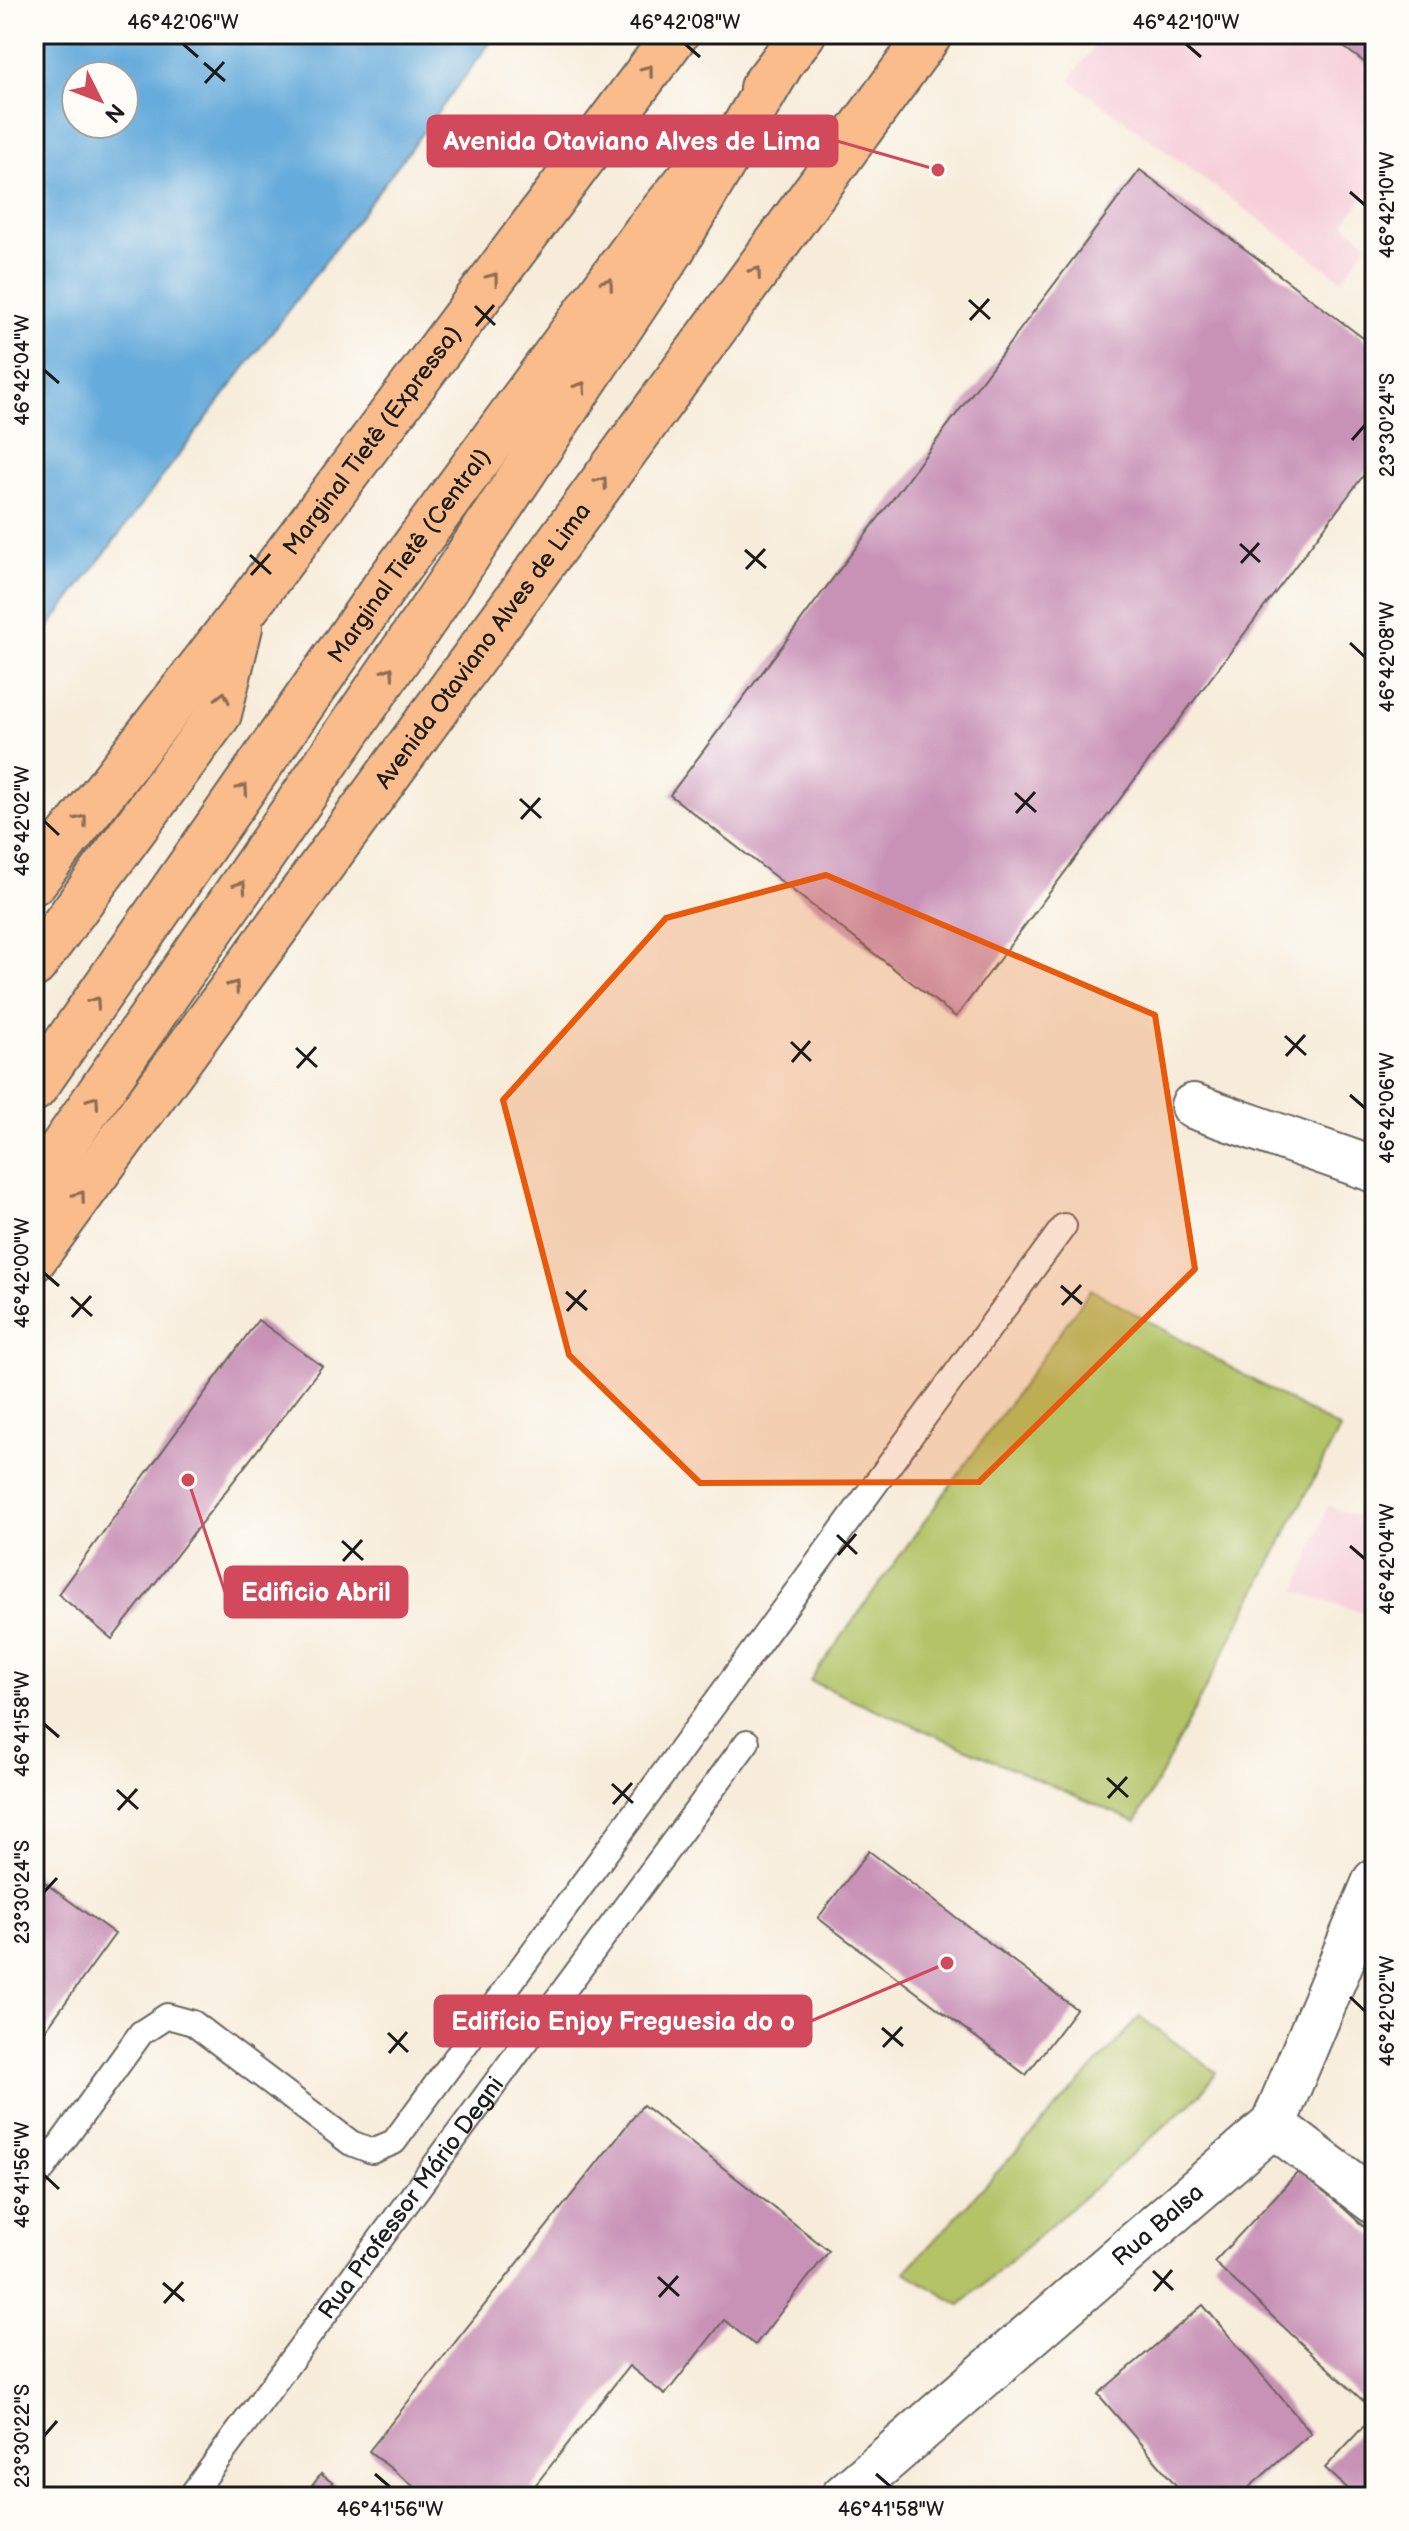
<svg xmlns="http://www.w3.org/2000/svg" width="1409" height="2531" viewBox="0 0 1409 2531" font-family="'Balsamiq Sans',sans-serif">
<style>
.built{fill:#f6cfd9}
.green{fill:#b3c366;stroke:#687041;stroke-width:2}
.water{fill:#65abdb;stroke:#40647c;stroke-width:2;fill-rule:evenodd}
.building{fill:#c891b6}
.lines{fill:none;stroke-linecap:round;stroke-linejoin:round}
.service-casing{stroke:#69655e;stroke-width:28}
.minor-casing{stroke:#69655e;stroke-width:48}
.trunk-casing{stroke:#69655e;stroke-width:48}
.motorway-casing{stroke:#69655e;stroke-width:48}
.service{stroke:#fff;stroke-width:24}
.minor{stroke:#fff;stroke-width:44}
.trunk{stroke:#fabc8b;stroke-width:44}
.motorway{stroke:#fabc8b;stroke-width:44}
.oneway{stroke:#8b6c54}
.marked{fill:#e8590c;fill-opacity:0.2;stroke:#e8590c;stroke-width:6;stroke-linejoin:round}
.ticks{fill:none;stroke:#1c1c1c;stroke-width:3}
.labels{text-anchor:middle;stroke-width:6;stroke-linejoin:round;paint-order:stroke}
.street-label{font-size:24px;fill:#1c1c1c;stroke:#fdfcf7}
.leader{fill:none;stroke:#d1495b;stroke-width:3}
.callout-dot{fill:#d1495b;stroke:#fdfcf7;stroke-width:3}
.callout{fill:#d1495b;stroke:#d1495b;stroke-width:3}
.callout-label{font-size:26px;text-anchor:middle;font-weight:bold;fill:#fff}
.neatline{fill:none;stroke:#1c1c1c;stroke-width:3}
.ticks-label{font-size:20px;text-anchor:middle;fill:#1c1c1c}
</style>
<rect width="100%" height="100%" fill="#fdfcf7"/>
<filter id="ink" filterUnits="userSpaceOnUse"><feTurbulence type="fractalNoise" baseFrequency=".0125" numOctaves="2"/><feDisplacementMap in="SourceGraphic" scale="16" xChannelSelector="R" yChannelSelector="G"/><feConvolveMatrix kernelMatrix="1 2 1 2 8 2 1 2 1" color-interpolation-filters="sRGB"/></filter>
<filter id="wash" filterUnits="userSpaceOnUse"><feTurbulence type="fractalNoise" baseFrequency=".006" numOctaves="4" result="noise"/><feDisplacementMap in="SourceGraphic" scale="32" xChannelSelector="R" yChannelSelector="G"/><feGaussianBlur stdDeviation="1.8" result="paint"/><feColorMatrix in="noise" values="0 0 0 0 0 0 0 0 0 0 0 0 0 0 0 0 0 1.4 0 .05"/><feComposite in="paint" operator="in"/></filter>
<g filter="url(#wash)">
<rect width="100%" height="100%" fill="#f7ecda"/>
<g class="built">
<path d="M1104,34H1375V183L1344,223L1368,243L1342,280L1069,80Z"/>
<path d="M1328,1506L1375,1523V1617L1297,1591Z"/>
</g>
<g class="green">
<path d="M1091,1289L1340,1429L1136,1822L810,1681Z"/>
<path d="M1140,2017L1216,2072L1201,2094L960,2305L905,2272Z"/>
</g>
<path class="water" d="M34,34H497L34,647ZM76,76H124V124H76Z"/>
<g id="blocks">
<g class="building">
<path d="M1326,34H1375V70Z"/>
<path d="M1140,170L1375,347V460L956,1017L670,795Z"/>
<path d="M258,1320L322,1366L112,1639L58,1594Z"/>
<path d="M869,1851L1076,2009L1026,2075L818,1918Z"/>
<path d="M34,1875L115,1934L34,2046Z"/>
<path d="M643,2105L829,2251L755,2345L724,2320L665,2395L629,2366L526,2497H427L369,2451Z"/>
<path d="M1301,2169L1375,2237V2412L1214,2262Z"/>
<path d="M1203,2305L1311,2433L1238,2497H1186L1098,2394Z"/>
<path d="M1375,2414V2497H1357L1325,2468Z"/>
<path d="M321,2474L351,2497H304Z"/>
</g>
</g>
</g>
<g filter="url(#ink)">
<use href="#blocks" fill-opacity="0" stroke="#69655e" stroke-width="2"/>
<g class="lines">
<g class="service-casing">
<g id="service">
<path d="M34,2181L141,2033L167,2016L193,2023L351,2143L372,2151L394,2142L1064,1226"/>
<path id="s1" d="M190,2497L747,1742"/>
</g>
</g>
<g class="minor-casing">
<g id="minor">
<path d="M1193,1106L1375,1170"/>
<path d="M1273,2125L1375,2202"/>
<path id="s2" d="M843,2497L1273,2125L1375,1881"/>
</g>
</g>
<g class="trunk-casing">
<g id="trunk">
<path d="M762,88L803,34"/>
<path id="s3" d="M34,1089L383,589L645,233L689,179"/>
<path d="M34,1188L432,609L672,250L781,64"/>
<path id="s4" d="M34,1259L930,34"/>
</g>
</g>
<g class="motorway-casing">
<g id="motorway">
<path id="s5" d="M34,882L244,611L676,34"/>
<path d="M34,965L219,714L240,627"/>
</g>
</g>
<use href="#service" class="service"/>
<use href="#minor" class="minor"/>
<use href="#trunk" class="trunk"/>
<use href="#motorway" class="motorway"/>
</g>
<defs><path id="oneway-chevron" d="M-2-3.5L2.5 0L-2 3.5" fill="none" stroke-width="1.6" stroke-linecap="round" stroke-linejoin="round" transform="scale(2)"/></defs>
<g class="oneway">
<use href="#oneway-chevron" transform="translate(648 70) rotate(-53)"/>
<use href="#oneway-chevron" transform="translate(756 272) rotate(-54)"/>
<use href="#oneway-chevron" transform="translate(493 278) rotate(-53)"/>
<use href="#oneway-chevron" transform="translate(608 283) rotate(-54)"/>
<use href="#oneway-chevron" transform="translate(581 387) rotate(-56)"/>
<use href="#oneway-chevron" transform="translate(602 482) rotate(-54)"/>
<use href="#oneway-chevron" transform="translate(389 672) rotate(-56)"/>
<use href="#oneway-chevron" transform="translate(223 697) rotate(-77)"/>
<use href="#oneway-chevron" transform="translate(243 789) rotate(-55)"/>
<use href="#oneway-chevron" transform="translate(82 820) rotate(-52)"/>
<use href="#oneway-chevron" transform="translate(241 886) rotate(-56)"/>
<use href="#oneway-chevron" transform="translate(234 986) rotate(-54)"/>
<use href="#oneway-chevron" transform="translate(95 1002) rotate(-55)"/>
<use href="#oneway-chevron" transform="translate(94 1101) rotate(-55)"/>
<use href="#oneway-chevron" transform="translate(80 1196) rotate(-54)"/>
</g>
</g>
<path class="marked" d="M826,875L1155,1015L1195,1269L979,1482L700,1483L569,1355L503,1100L666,918Z"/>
<path class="ticks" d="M183,44L198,57M685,44L700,57M1186,44L1201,57M204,63L225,81M205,83L224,62M1350,192L1365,205M969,300L990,319M475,306L495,325M970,320L989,299M476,326L494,305M44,370L59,383M1352,440L1365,425M1240,544L1260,562M745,550L766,568M250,555L271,574M1241,563L1259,543M746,569L765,549M251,575L270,554M1350,643L1365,657M1015,793L1036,812M520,799L541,818M1016,813L1035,792M521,819L540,798M44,821L59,835M1285,1036L1306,1055M791,1042L811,1061M296,1048L317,1067M1286,1056L1305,1035M792,1062L810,1041M297,1068L316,1047M1350,1095L1365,1108M44,1273L59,1286M1061,1286L1082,1304M566,1292L587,1310M71,1297L92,1316M1062,1305L1081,1285M567,1311L586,1290M72,1317L91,1296M837,1535L857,1554M342,1541L363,1560M1350,1546L1365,1559M838,1555L856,1534M343,1561L362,1540M44,1724L59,1737M1107,1778L1128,1797M612,1784L633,1803M117,1790L138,1809M1108,1798L1127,1777M613,1804L632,1783M118,1810L137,1789M44,1892L57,1878M1350,1997L1365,2011M882,2028L903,2046M388,2033L408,2052M883,2047L902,2027M389,2053L407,2032M44,2175L59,2189M1153,2271L1173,2290M658,2277L679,2296M163,2283L184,2301M1154,2291L1172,2270M659,2297L678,2276M164,2303L183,2282M44,2436L57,2421M375,2474L390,2487M876,2474L891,2487"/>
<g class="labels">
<g class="street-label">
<text dy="8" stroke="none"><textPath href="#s5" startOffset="556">Marginal Tietê (Expressa)</textPath></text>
<text dy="8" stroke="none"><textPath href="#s3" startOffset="652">Marginal Tietê (Central)</textPath></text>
<text dy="8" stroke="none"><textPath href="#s4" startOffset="760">Avenida Otaviano Alves de Lima</textPath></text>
<text dy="8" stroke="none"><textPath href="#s1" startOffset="372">Rua Professor Mário Degni</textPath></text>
<text dy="8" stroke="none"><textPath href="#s2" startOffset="416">Rua Balsa</textPath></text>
</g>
</g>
<path class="leader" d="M938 170L837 141M188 1480L225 1592M947 1963L811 2021"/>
<g class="callout-dot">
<circle cx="938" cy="170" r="8"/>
<circle cx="188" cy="1480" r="8"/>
<circle cx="947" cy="1963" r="8"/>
</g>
<g class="callout">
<rect x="428" y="116" width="409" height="50" rx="8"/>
<rect x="225" y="1567" width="182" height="50" rx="8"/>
<rect x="435" y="1996" width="376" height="50" rx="8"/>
</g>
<g class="callout-label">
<text x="632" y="150">Avenida Otaviano Alves de Lima</text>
<text x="316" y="1601">Edificio Abril</text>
<text x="623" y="2030">Edifício Enjoy Freguesia do o</text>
</g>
<rect width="1409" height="2531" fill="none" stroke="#fdfcf7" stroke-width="88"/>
<g transform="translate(100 100) rotate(132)"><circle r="38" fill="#fdfcf7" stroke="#a3a29f" stroke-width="2"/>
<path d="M0-6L14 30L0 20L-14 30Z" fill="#d1495b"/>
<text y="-12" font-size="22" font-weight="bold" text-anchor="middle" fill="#1c1c1c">N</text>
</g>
<rect x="44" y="44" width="1321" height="2443" class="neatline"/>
<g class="ticks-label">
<text x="183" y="29">46°42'06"W</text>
<text x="685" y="29">46°42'08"W</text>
<text x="1186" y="29">46°42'10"W</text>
<text transform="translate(1387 205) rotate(-90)" y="7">46°42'10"W</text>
<text transform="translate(22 370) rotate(-90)" y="7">46°42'04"W</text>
<text transform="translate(1387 425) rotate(-90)" y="7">23°30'24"S</text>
<text transform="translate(1387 657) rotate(-90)" y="7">46°42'08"W</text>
<text transform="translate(22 821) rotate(-90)" y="7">46°42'02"W</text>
<text transform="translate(1387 1108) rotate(-90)" y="7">46°42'06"W</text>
<text transform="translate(22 1273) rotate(-90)" y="7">46°42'00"W</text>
<text transform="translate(1387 1559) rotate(-90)" y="7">46°42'04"W</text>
<text transform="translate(22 1724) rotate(-90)" y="7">46°41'58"W</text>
<text transform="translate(22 1892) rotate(-90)" y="7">23°30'24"S</text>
<text transform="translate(1387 2011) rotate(-90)" y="7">46°42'02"W</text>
<text transform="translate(22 2175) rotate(-90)" y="7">46°41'56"W</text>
<text transform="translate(22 2436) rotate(-90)" y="7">23°30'22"S</text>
<text x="390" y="2516">46°41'56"W</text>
<text x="891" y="2516">46°41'58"W</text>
</g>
</svg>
